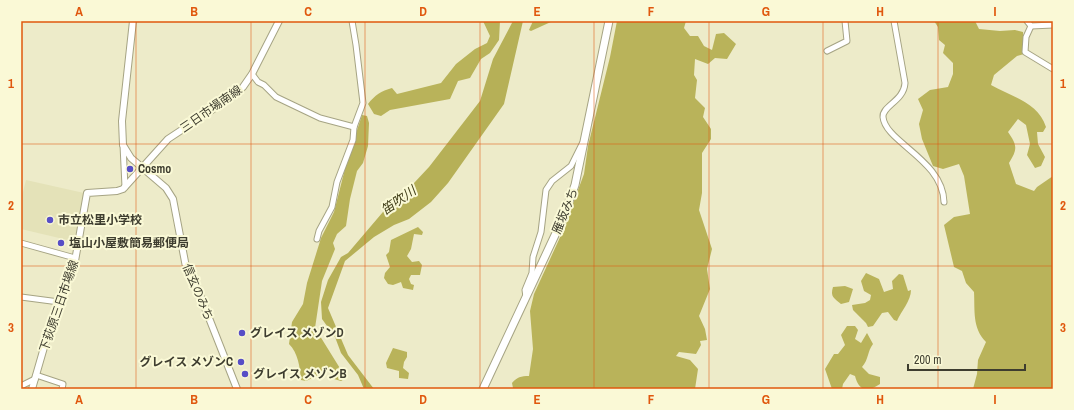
<svg xmlns="http://www.w3.org/2000/svg" width="1074" height="410" viewBox="0 0 1074 410" font-family="'Archivo Narrow','Noto Sans JP',sans-serif">
<style>
.built{fill:#e4e2b8}
.forest{fill:#b9b35a}
.water{fill:#b6b057}
.lines{fill:none;stroke-linecap:round;stroke-linejoin:round}
.minor-casing{stroke:#a6a484;stroke-width:7}
.major-casing{stroke:#a6a484;stroke-width:8}
.highway-casing{stroke:#a6a484;stroke-width:9}
.minor{stroke:#fff;stroke-width:5}
.major{stroke:#fff;stroke-width:6}
.highway{stroke:#fff;stroke-width:7}
.grid{fill:none;stroke:#e0580e;stroke-width:1;stroke-opacity:0.55}
.poi-dot{fill:#574ec6;stroke:#faf9d6;stroke-width:1.5}
.labels{text-anchor:middle;stroke-width:4;stroke-linejoin:round;paint-order:stroke}
.street-label{font-size:12px;fill:#3e3d2f;stroke:#faf9d6}
.poi-label{font-size:12px;font-weight:bold;fill:#3e3d2f;stroke:#faf9d6;text-anchor:start}
.water-label{font-size:13px;font-style:italic;fill:#413e18;stroke:#faf9d6}
.neatline{fill:none;stroke:#e0580e;stroke-width:1.5}
.grid-label{font-size:13px;text-anchor:middle;font-weight:bold;fill:#e0580e}
</style>
<rect width="100%" height="100%" fill="#edebc9"/>
<path class="built" d="M26,180L84,193L76,242L21,229V200Z"/>
<g class="forest">
<path d="M483,21H500L499,40L490,53L481,59L470,78L458,81L450,99L390,110L381,116L374,114L368,104C375,95 381,91 392,88L397,94L441,83L456,64L475,49L487,43L490,36Z"/>
<path d="M533,21H553L531,31L529,30Z"/>
<path d="M617,21H686L684,28L690,36H698L704,46L712,50L716,34L724,33L736,44L727,59L715,58L708,64L695,59L694,75L697,80L695,98L705,108L703,117L711,129V139L702,153V193L699,210L712,249L707,269L710,289L699,316L705,329L707,340L700,341L701,345L696,354L679,352L676,356L690,360L698,369L695,389H516L513,388L512,383C517,377 521,376 529,376L533,349L530,311L534,294L562,233L584,174L588,146L610,57Z"/>
<path d="M934,21H975L979,29L1000,31L1015,30L1023,32L1024,54L1017,56L994,75L991,85C1012,97 1038,102 1046,127L1043,132H1037L1038,144L1045,157L1041,166L1035,168L1027,155L1030,144L1026,125L1018,119L1008,132C1017,145 1018,149 1009,163L1016,184L1034,191L1037,187L1053,176V389H973L977,374L978,360L986,342C972,328 975,310 974,292L966,283L962,271L954,267L944,225L954,217L970,214L964,176L959,164L943,169L933,166L922,139L919,124L923,110L918,99L930,90L948,87L953,74V63L943,53L945,45L939,40L938,27Z"/>
<path d="M362,115L367,116L369,123L368,146L363,163L357,171L350,199L346,226L337,234L333,243L335,249L322,281L315,328L346,378L341,381L334,379L330,371L324,369L318,375L306,381L301,380C300,367 298,353 289,344L292,322L303,304L307,283L321,238L334,212L347,161Z"/>
<path d="M418,227L423,232L422,235L414,234L411,249L407,256L412,262L419,261L422,265L420,275H411L409,279L411,284L414,285L413,290L403,288L401,282L393,285L388,284L384,278L385,273L390,267L386,255L389,252L391,240Z"/>
<path d="M866,273L879,279L884,292L893,289L892,281L899,274L903,275L908,291L911,290C911,301 901,311 897,321L894,320L888,312L882,313L873,326L868,327L866,323L853,310L852,305L865,303L870,300L871,295L864,291L861,281Z"/>
<path d="M845,286L853,289L849,302L841,304C834,298 830,297 833,287Z"/>
<path d="M847,326H855L858,330L855,339L861,343L867,333L873,344C867,352 869,359 862,367L869,374L880,377V384C867,393 859,391 855,376L850,374L843,384L842,389H832L825,369L834,354H838L845,345L841,335Z"/>
<path d="M393,348L407,352V357L404,362L403,368L409,373L408,379L399,378V371L387,368L386,363Z"/>
</g>
<path class="water" d="M513,21H523L504,104L448,183L431,202L409,219L394,225L374,237L345,261L328,308L348,355L374,389H364L358,375L341,353L335,337L322,319L321,302L328,280L341,257L348,253L394,199L414,183L429,167L480,101L493,59Z"/>
<g class="lines">
<g class="minor-casing">
<g id="minor">
<path d="M894,21L905,83C904,101 882,106 883,117C885,142 943,160 944,202"/>
<path d="M1027,21L1031,26L1053,25"/>
<path d="M1031,26L1026,37L1025,52L1053,69"/>
<path d="M827,51L847,41L845,21"/>
<path d="M252,74L258,82L264,85L276,97L320,118L354,127L363,103L356,45L352,21"/>
<path d="M123,145L125,187"/>
<path d="M317,239L319,231L332,207L337,182L353,140L354,127"/>
<path d="M21,243L75,258"/>
<path d="M21,297L59,302"/>
<path d="M526,297L525,290L532,273L533,257L541,232L546,190L552,181L571,166L582,144"/>
<path d="M36,375L63,384L62,389"/>
<path d="M21,386L35,379"/>
</g>
</g>
<g class="major-casing">
<g id="major">
<path d="M133,21L122,121L123,145L131,158L166,188L173,199L186,267L196,285L237,389"/>
<path d="M32,389L45,344L75,261L87,193L117,191L123,189L168,139L236,94L243,87L252,74L279,21"/>
</g>
</g>
<g class="highway-casing">
<path id="highway" d="M483,389L563,218L575,185L609,21"/>
</g>
<use href="#minor" class="minor"/>
<use href="#major" class="major"/>
<use href="#highway" class="highway"/>
</g>
<path class="grid" d="M136,21V389M251,21V389M365,21V389M480,21V389M594,21V389M709,21V389M823,21V389M938,21V389M21,144H1053M21,266H1053"/>
<g class="poi-dot">
<circle cx="130" cy="169" r="4"/>
<circle cx="50" cy="220" r="4"/>
<circle cx="61" cy="243" r="4"/>
<circle cx="242" cy="333" r="4"/>
<circle cx="241" cy="362" r="4"/>
<circle cx="245" cy="374" r="4"/>
</g>
<g class="labels">
<g class="street-label">
<text transform="translate(211 109) rotate(-35)" y="4">三日市場南線</text>
<text transform="translate(565 211) rotate(-68)" y="4">雁坂みち</text>
<text transform="translate(198 292) rotate(67)" y="4">信玄のみち</text>
<text transform="translate(59 306) rotate(-71)" y="4">下荻原三日市場線</text>
</g>
<g class="poi-label">
<text x="138" y="173">Cosmo</text>
<text x="58" y="224">市立松里小学校</text>
<text x="69" y="247">塩山小屋敷簡易郵便局</text>
<text x="250" y="337">グレイス メゾンD</text>
<text x="233" y="366" text-anchor="end">グレイス メゾンC</text>
<text x="253" y="378">グレイス メゾンB</text>
</g>
<g class="water-label">
<text transform="translate(398 200) rotate(-35)" y="5">笛吹川</text>
</g>
</g>
<rect width="1074" height="410" fill="none" stroke="#faf9d6" stroke-width="44"/>
<path d="M908 364v6h117v-6" fill="none" stroke="#3e3d2f" stroke-width="2"/>
<text x="914" y="364" font-size="12" fill="#3e3d2f" stroke="#faf9d6" stroke-width="3" paint-order="stroke">200 m</text>
<rect x="22" y="22" width="1030" height="366" class="neatline"/>
<g class="grid-label">
<text x="79" y="16">A</text>
<text x="194" y="16">B</text>
<text x="308" y="16">C</text>
<text x="423" y="16">D</text>
<text x="537" y="16">E</text>
<text x="651" y="16">F</text>
<text x="766" y="16">G</text>
<text x="880" y="16">H</text>
<text x="995" y="16">I</text>
<text x="11" y="88">1</text>
<text x="1063" y="88">1</text>
<text x="11" y="210">2</text>
<text x="1063" y="210">2</text>
<text x="11" y="332">3</text>
<text x="1063" y="332">3</text>
<text x="79" y="404">A</text>
<text x="194" y="404">B</text>
<text x="308" y="404">C</text>
<text x="423" y="404">D</text>
<text x="537" y="404">E</text>
<text x="651" y="404">F</text>
<text x="766" y="404">G</text>
<text x="880" y="404">H</text>
<text x="995" y="404">I</text>
</g>
</svg>
